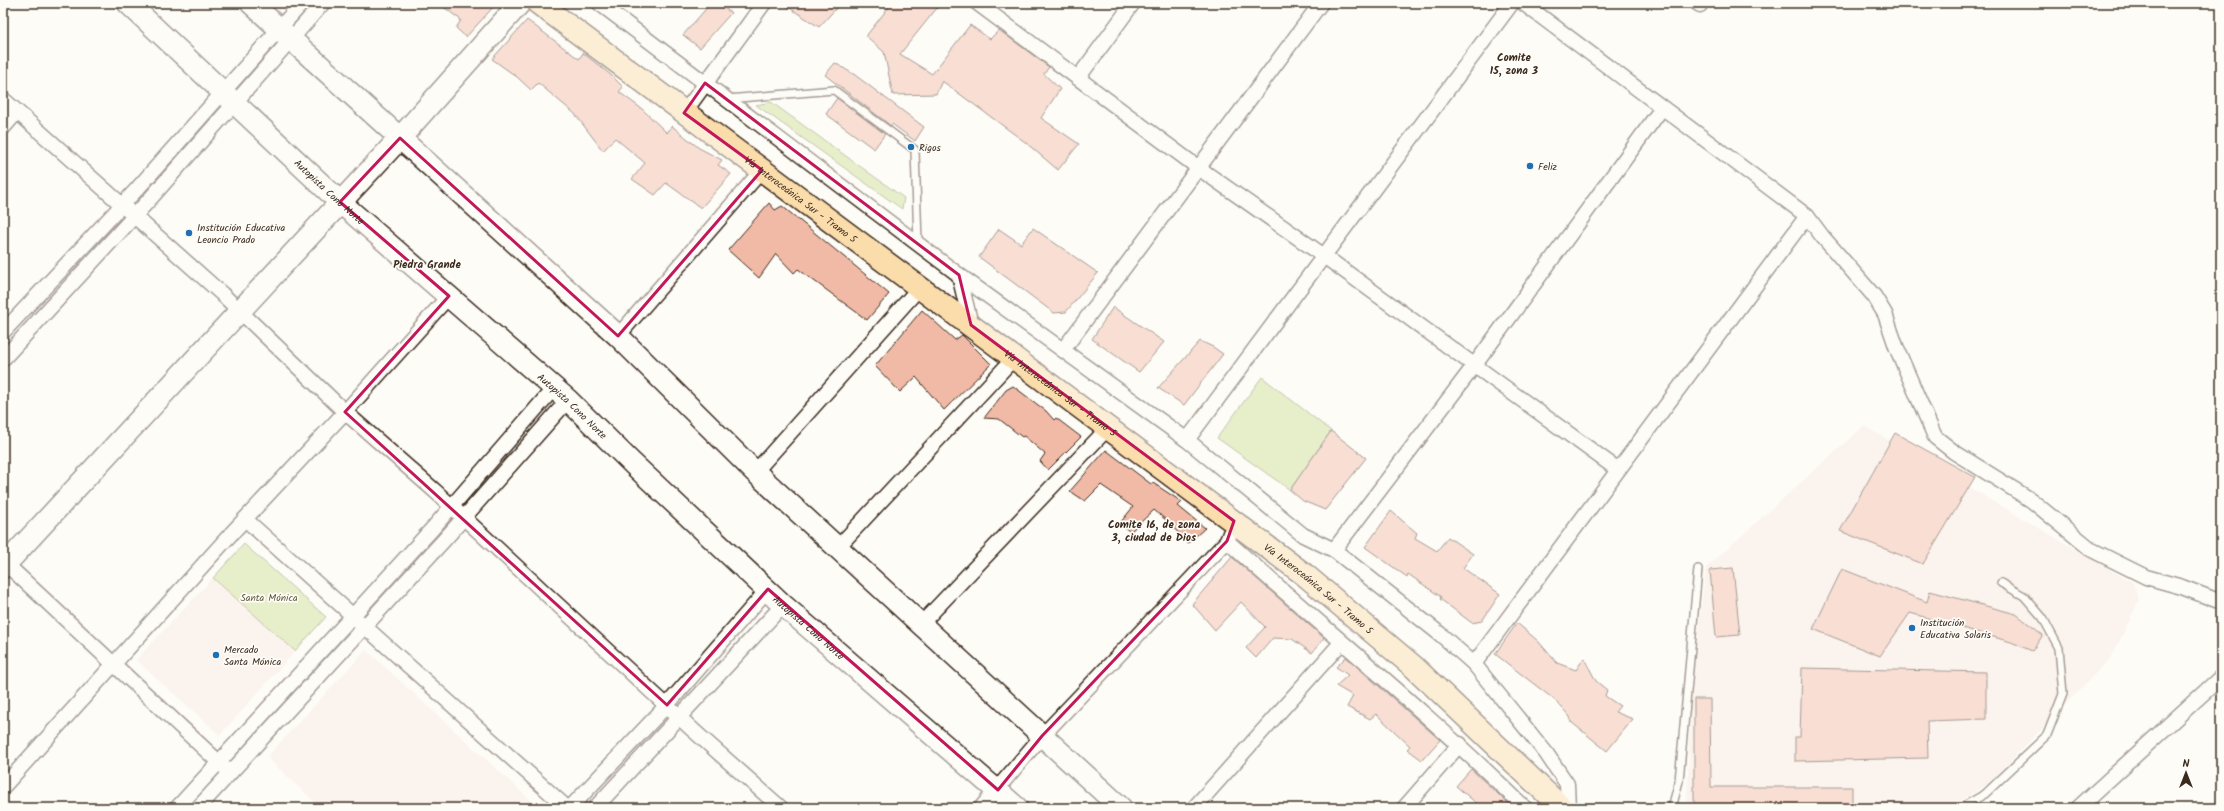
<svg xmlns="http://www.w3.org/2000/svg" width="2224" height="811" viewBox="0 0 2224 811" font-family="Kalam,sans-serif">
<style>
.built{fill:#f9e8df}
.green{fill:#cade93;stroke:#828458}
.building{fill:#f1baa6;stroke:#3b2a1e}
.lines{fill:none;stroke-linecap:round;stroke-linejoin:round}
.lane-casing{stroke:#3b2a1e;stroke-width:10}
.street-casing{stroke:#3b2a1e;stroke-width:17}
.secondary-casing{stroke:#3b2a1e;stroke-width:24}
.highway-casing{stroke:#3b2a1e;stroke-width:25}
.lane{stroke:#fdfcf7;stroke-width:7}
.street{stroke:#fdfcf7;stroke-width:14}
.secondary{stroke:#fdfcf7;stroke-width:21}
.highway{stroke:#fbddab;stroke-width:22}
.marked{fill:none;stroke:#c2185b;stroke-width:3;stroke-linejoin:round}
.poi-dot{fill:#1f6fb2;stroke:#fdfcf7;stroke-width:1.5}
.labels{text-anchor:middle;stroke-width:3.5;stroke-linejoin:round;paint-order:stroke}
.poi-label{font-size:10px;fill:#3b2a1e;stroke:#fdfcf7;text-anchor:start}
.street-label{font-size:10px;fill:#3b2a1e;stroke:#fdfcf7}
.park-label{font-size:10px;fill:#5f573b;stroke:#fdfcf7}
.neighbourhood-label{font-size:11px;font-weight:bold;fill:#3b2a1e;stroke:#fdfcf7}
</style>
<rect width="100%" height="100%" fill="#fdfcf7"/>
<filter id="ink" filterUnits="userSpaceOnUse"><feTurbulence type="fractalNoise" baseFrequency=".025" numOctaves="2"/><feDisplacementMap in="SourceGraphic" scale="8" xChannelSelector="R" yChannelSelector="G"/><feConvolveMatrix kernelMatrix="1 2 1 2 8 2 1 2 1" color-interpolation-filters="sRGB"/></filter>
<g filter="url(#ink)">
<g class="built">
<path d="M1864,426L2133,583L2139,600L2112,656L1988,784L1948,808H1687L1691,695L1706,568Z"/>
<path d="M213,578L295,651L220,735L136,660Z"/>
<path d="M366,650L539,808H321L267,757Z"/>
</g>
<g class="green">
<path d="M771,102L904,198L902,209L756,105Z"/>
<path d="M1262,377L1331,431L1290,490L1217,438Z"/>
<path d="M244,544L326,617L295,651L213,578Z"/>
</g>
<g class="building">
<path d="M438,3H497L466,37L456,28L461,20Z"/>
<path d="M711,3H718L731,13L700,48L683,35Z"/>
<path d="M782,3H841L819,27Z"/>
<path d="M892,3H941L900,54L932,74L970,25L990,39L999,30L1049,67L1044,74L1060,89L1041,118L1079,144L1058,170L1025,142L942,81L936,94L893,95L884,52L866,36Z"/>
<path d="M527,20L579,59L583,53L611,75L623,87L619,92L642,109L667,133L672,126L699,148L722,160L718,165L731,174L701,208L666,183L655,195L632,179L645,163L615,138L603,151L575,114L538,83L531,90L517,77L492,59Z"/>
<path d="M835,63L855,75L924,127L915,141L892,124L891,126L825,75Z"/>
<path d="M837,98L885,134L874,149L826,114Z"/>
<path d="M769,203L775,210L782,206L889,294L867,320L798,269L794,273L776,254L759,278L728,250Z"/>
<path d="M1033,228L1098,273L1066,312L1054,313L979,257L999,229L1021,244Z"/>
<path d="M1113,307L1164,342L1139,372L1092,339Z"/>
<path d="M922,310L955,340L962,335L991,364L944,410L916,377L900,392L875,366Z"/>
<path d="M1200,341L1213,347L1223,354L1184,405L1158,388Z"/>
<path d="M1013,386L1046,411L1054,420L1056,418L1081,437L1048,470L1040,461L1045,454L1024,436L1022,437L999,419L984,418L1006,390Z"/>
<path d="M1331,431L1366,458L1325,510L1303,501L1290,490Z"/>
<path d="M1895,433L1975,477L1923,564L1840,531Z"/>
<path d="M1106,450L1151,484L1153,483L1182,502L1178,506L1205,528L1188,543L1166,520L1154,510L1130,532L1120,523L1133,507L1101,485L1085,501L1070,491Z"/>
<path d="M1391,511L1417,533L1415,538L1437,551L1448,537L1473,554L1463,568L1500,594L1482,621L1472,623L1440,599L1441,597L1408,574L1407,577L1365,547Z"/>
<path d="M1232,557L1324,638L1312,653L1292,639L1273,638L1256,658L1246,648L1265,627L1241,602L1215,630L1192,604Z"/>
<path d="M1733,568L1740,635L1716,637L1710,570Z"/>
<path d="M1842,569L1927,602L1930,591L2016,614L2043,635L2032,651L2011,642L1910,613L1880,656L1813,629Z"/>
<path d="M1517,623L1538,641L1557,663L1576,670L1584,658L1596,681L1607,690L1605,696L1620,706L1615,712L1633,719L1607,751L1571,722L1570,717L1556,701L1495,654Z"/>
<path d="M1346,657L1440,740L1422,760L1407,749L1410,746L1376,714L1370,719L1347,707L1353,696L1336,686L1348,675L1336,667Z"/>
<path d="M1802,668L1986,672V719L1927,721L1928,758L1795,761V737H1800Z"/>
<path d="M1694,699H1710L1711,787H1852V805L1694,806Z"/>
<path d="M1471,769L1483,780L1513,808H1482L1456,786Z"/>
</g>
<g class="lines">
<g class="lane-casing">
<g id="lane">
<path d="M727,99L834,90L915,150L918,243"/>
<path d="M1672,808L1679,781L1698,569"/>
<path d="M1960,808L1985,794L2047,735L2063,694L2059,648L2043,618L2024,596L2001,583"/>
</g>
</g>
<g class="street-casing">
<g id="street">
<path d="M599,3L959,275L1187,440L1303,535L1334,550L1440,634L1474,664L1546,753L1567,784L1568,808"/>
<path d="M977,3L1200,169L1324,256L1617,469"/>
<path d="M1523,3L1807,216L1822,236L1874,296L1885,314L1897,349L1935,437L1954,452L2031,500L2092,550L2146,577L2182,587L2221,602"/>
<path d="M1697,3L1700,5"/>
<path d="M1078,78L1133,3"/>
<path d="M3,99L222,294L345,412L435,491L694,731L781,808"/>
<path d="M684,113L764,3"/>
<path d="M3,128L17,112"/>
<path d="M959,275L971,325"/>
<path d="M3,332L138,188L302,3"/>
<path d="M618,336L762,170"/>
<path d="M1063,350L1321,3"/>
<path d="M3,359L150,199L323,3"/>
<path d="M1187,440L1512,3"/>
<path d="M755,472L920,287"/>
<path d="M245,519L567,808"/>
<path d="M1227,541C1326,630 1430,715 1525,808"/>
<path d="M838,547L1014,358"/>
<path d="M1334,550L1474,366L1662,108"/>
<path d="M3,561L225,768"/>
<path d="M921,624L1108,428"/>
<path d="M1474,664L1807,216"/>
<path d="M3,787L230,535L345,412L449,296"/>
<path d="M177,808L433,528L554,388"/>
<path d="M198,808L445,539L568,400"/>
<path d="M570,808L667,705L768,589"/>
<path d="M595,808L783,605"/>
<path d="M981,808L1042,736L1227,541L1230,533"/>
<path d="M1194,808L1341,643"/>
<path d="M1404,808L1460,744"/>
<path d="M2078,808L2221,677"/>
</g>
</g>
<g class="secondary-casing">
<g id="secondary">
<path id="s1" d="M128,3L340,202L568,400L633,464L783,605L1017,808"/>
<path d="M251,3L618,336L755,472L1121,808"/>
<path d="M3,567L400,138L520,3"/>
</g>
</g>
<g class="highway-casing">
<g id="highway">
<path id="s2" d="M538,3L1305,575L1414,667L1562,808"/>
</g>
</g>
<use href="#lane" class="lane"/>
<use href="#street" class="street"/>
<use href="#secondary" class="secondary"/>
<use href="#highway" class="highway"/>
</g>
</g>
<path d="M0 0H2224V811H0ZM705,83L959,275L971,325L1234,521L1227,541L1042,736L998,790L768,589L667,705L345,412L449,296L340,202L400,138L618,336L762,170L684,113Z" fill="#fdfcf7" fill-opacity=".55" fill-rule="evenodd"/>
<path class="marked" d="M705,83L959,275L971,325L1234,521L1227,541L1042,736L998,790L768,589L667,705L345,412L449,296L340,202L400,138L618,336L762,170L684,113Z"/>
<g class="poi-dot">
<circle cx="911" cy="147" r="4"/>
<circle cx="1530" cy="166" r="4"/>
<circle cx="189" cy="233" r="4"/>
<circle cx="1912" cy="628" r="4"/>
<circle cx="216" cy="655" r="4"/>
</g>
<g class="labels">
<g class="poi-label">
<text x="919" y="151">Rigos</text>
<text x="1538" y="170">Feliz</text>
<text x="197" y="231">Institución Educativa<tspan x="197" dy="12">Leoncio Prado</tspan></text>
<text x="1920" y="626">Institución<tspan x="1920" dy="12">Educativa Solaris</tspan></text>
<text x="224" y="653">Mercado<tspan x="224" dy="12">Santa Mónica</tspan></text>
</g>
<g class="street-label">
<text dy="4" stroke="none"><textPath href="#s1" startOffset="276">Autopista Cono Norte</textPath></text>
<text dy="4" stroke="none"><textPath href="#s2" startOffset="328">Vía Interoceánica Sur - Tramo 5</textPath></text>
<text dy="4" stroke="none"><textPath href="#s2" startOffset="652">Vía Interoceánica Sur - Tramo 5</textPath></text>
<text dy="4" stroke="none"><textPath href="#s1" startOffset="600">Autopista Cono Norte</textPath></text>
<text dy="4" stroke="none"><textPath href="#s2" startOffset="976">Vía Interoceánica Sur - Tramo 5</textPath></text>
<text dy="4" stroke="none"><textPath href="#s1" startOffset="924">Autopista Cono Norte</textPath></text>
</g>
<g class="park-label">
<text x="269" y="601">Santa Mónica</text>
</g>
<g class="neighbourhood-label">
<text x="1514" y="61">Comite<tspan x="1514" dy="13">15, zona 3</tspan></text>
<text x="427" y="268">Piedra Grande</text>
<text x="1154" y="528">Comite 16, de zona<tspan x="1154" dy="13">3, ciudad de Dios</tspan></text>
</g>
</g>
<rect width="2224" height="811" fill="none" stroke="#fdfcf7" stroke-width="16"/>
<rect x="8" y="8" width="2208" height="795" fill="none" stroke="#3b2a1e" stroke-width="1.5" filter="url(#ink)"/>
<g transform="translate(2186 773)" stroke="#fdfcf7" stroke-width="3" paint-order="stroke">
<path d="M0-3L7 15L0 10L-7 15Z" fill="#3b2a1e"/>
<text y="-6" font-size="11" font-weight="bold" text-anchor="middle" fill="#3b2a1e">N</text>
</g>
</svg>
